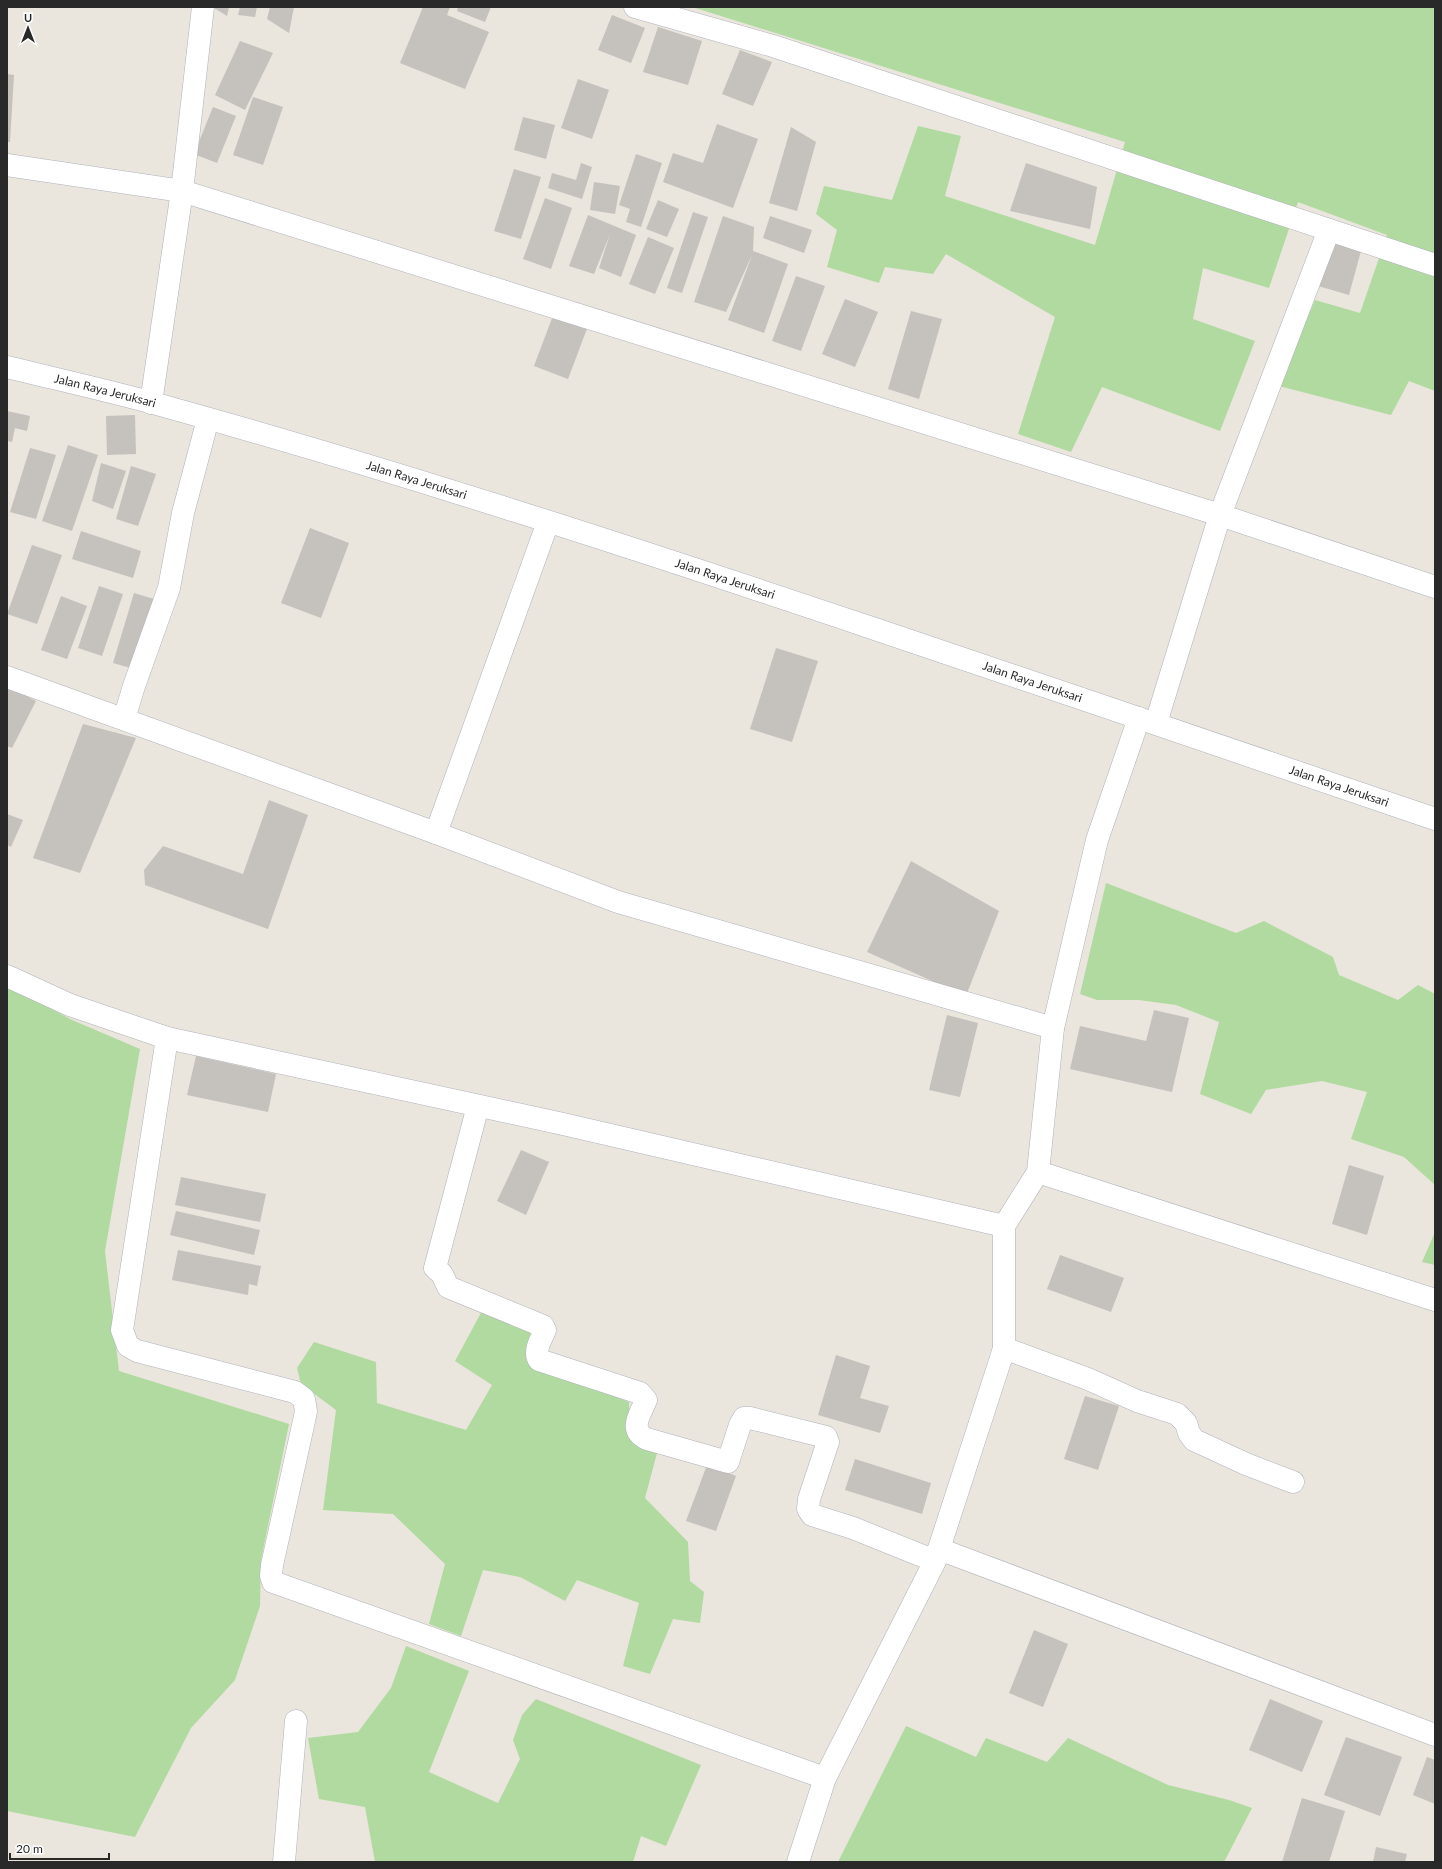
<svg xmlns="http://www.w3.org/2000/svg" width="1442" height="1869" viewBox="0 0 1442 1869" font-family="Lato,sans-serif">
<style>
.green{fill:#b0da9f}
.building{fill:#c5c1bc}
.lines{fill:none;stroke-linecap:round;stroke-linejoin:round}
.street-casing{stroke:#b0b2bb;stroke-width:23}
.secondary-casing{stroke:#b0b2bb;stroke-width:23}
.street{stroke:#fff;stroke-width:22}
.secondary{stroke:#fff;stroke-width:22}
.labels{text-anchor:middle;stroke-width:3.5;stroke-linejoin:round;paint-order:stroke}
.street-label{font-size:12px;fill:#292929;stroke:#fff}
</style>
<rect width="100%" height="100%" fill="#eae5dd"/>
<g class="green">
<path d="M692,7H1435V391L1409,381L1391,415L1279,386L1315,300L1360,313L1387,235L1298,202L1269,288L1203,268L1193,319L1255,341L1220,431L1102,387L1071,452L1018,434L1055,317L946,254L933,274L885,267L879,283L827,267L837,230L816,214L824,186L892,200L918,126L961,136L945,196L1095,245L1125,142Z"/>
<path d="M1106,883L1236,933L1264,921L1333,957L1339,975L1398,1000L1418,985L1435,994V1185L1404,1157L1351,1139L1367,1092L1322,1081L1266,1090L1251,1114L1200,1094L1219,1022L1176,1005L1139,1000H1097L1080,994Z"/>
<path d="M7,985L72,1020L140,1049L105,1251L119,1371L289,1424L261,1560L260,1606L235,1680L191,1728L135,1837L7,1811Z"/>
<path d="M1435,1232V1265L1422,1262Z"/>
<path d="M482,1311L536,1333L531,1362L629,1402L630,1429L657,1453L645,1498L688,1542L690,1581L704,1592L700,1623L673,1619L650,1674L623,1666L639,1603L577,1580L565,1601L520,1577L483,1570L461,1636L429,1624L445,1564L393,1514L323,1510L336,1410L301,1384L297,1368L314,1342L376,1362L377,1403L466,1430L492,1385L455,1361Z"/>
<path d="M406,1646L469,1671L429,1772L498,1803L520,1759L513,1740L522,1715L536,1699L701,1765L666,1846L641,1836L633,1862H375L365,1807L319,1799L308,1738L358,1732L391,1688Z"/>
<path d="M906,1726L976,1757L986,1738L1047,1762L1068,1738L1168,1785L1229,1800L1252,1808L1224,1862H838Z"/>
</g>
<g class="building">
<path d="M214,7H229L227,16L214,8Z"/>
<path d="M240,7H257L255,17L238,15Z"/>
<path d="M270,7H294L289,33L267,19Z"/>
<path d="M423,7H450L447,15L489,32L465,89L400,63Z"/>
<path d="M458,7H491L485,22L457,11Z"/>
<path d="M612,15L645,28L631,63L598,50Z"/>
<path d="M658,27L702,41L688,85L643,72Z"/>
<path d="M240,41L273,53L245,110L215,95Z"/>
<path d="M740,50L772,62L753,106L722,94Z"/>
<path d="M7,74L14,75L10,142H7Z"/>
<path d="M578,79L609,90L592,139L561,128Z"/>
<path d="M253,97L283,107L263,165L233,155Z"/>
<path d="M213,107L236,116L217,163L194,154Z"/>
<path d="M523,117L555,125L546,159L514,150Z"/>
<path d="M717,124L758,139L733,208L663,182L673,153L703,163Z"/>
<path d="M791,127L816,142L797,211L769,203Z"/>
<path d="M636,154L662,163L641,227L626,222L630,209L619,205Z"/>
<path d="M581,163L592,167L582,199L548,188L552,173L576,180Z"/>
<path d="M1026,163L1097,187L1090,229L1010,211Z"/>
<path d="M514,169L541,177L521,239L494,231Z"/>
<path d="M594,182L620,186L615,214L590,210Z"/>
<path d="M545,198L572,208L551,269L523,259Z"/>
<path d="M658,200L679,209L667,237L646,229Z"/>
<path d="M693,212L708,217L682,293L667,288Z"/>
<path d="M588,215L636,235L621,277L599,268L610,234L594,274L569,266Z"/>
<path d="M723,216L754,227L753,251L788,264L764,333L728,320L752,255L726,312L694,302Z"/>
<path d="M770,216L812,230L804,253L763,238Z"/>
<path d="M648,237L674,248L655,294L629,284Z"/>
<path d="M1331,243L1361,251L1349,295L1318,286Z"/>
<path d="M796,276L825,286L801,351L772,341Z"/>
<path d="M845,299L878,312L855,367L822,354Z"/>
<path d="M911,311L942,319L919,399L888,389Z"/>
<path d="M554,313L588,326L568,379L534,366Z"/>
<path d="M7,411L30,416L27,431L15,428L12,442L7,441Z"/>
<path d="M135,415L136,454L107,455L106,416Z"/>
<path d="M68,445L98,455L72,531L42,521Z"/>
<path d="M30,448L56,455L36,519L10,512Z"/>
<path d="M101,463L126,471L113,509L92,501Z"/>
<path d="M131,466L156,474L138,526L116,519Z"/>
<path d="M310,528L349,543L321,618L281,603Z"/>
<path d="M81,531L141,551L133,578L72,559Z"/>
<path d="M32,545L62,555L37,624L7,614Z"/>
<path d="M99,586L123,594L102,656L78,648Z"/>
<path d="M134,593L154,599L134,669L113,663Z"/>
<path d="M61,596L87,606L67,659L41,650Z"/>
<path d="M776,648L818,661L792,742L750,729Z"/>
<path d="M9,687L36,701L12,748L7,746V692Z"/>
<path d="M83,724L136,738L80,873L33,858Z"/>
<path d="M269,800L308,815L268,929L145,885L144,870L163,846L243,874Z"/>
<path d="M7,814L23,820L11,847L7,845Z"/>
<path d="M911,861L999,911L966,996L867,952Z"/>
<path d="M1154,1010L1189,1018L1172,1092L1070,1069L1080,1026L1146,1041Z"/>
<path d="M947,1015L978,1023L960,1097L929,1090Z"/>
<path d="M196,1056L276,1074L268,1112L187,1095Z"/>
<path d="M521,1150L549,1162L526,1215L497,1201Z"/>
<path d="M1349,1165L1384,1176L1367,1235L1332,1224Z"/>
<path d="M181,1177L266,1194L260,1222L175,1205Z"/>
<path d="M176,1211L260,1230L254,1255L170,1235Z"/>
<path d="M178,1250L261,1266L257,1286L249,1284L248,1295L172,1280Z"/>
<path d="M1060,1255L1124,1278L1111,1312L1047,1289Z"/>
<path d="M836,1355L870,1366L860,1398L889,1406L880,1433L818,1415Z"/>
<path d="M1085,1396L1119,1406L1098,1470L1064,1459Z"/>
<path d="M855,1459L931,1483L922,1514L845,1490Z"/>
<path d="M707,1465L736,1476L716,1531L686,1521Z"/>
<path d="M1034,1630L1068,1644L1043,1707L1009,1693Z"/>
<path d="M1270,1699L1323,1721L1302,1772L1249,1750Z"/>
<path d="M1346,1737L1402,1757L1380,1816L1324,1795Z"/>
<path d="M1427,1757L1435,1760V1804L1413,1795Z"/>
<path d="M1302,1798L1345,1811L1329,1862H1282Z"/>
<path d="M1376,1847L1407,1854L1405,1862H1373Z"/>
</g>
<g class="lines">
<g class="street-casing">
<g id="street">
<path d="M635,7L773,46L1435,265"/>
<path d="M7,165L182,191L1220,515L1435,587"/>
<path d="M151,403L182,191L203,7"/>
<path d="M7,677L436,833L618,902L1053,1028"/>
<path d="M124,719L134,686L169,588L183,513L208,419"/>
<path d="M1156,723L1220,515L1329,230"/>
<path d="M436,833L548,522"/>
<path d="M7,976L70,1005L167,1038"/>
<path d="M478,1106L435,1268L442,1274L448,1287L543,1326L545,1330C542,1338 533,1351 539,1360L640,1393L646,1400C640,1415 628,1430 647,1439L728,1462L740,1425L744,1418H750L826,1437L828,1442L809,1499L808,1509L812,1515L853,1528L935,1561"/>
<path d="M1038,1172L1435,1300"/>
<path d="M1004,1348L1088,1379L1137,1401L1177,1414L1186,1423L1189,1433L1194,1440L1246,1464L1293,1482"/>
<path d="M939,1549L1435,1735"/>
<path d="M825,1778L273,1582L271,1576L272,1565L304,1421L306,1411L304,1399L295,1392L137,1351L128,1346L122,1330L167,1038L563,1124L1004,1226"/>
<path d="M284,1862L296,1721"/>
<path d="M798,1862L825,1778L935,1561L1001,1358L1004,1348V1226L1038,1172L1053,1028L1068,964L1097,840L1139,718"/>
</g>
</g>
<g class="secondary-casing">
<g id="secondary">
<path id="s1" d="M7,367C56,379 105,390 153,403C395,470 634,548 872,628C1060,691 1247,755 1435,819"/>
</g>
</g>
<use href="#street" class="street"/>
<use href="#secondary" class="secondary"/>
</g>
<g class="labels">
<g class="street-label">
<text dy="4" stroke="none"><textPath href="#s1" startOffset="101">Jalan Raya Jeruksari</textPath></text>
<text dy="4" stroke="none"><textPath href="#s1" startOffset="425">Jalan Raya Jeruksari</textPath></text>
<text dy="4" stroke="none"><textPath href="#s1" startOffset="749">Jalan Raya Jeruksari</textPath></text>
<text dy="4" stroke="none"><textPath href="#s1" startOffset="1073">Jalan Raya Jeruksari</textPath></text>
<text dy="4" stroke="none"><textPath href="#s1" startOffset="1397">Jalan Raya Jeruksari</textPath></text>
</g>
</g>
<rect width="1442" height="1869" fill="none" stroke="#292929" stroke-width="16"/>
<g transform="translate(28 28)" stroke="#ffffff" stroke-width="3" paint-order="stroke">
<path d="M0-3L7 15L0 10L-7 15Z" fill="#292929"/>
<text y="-6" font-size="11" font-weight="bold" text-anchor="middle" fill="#292929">U</text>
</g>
<path d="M10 1853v6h99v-6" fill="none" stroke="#292929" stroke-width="2"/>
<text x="16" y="1853" font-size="12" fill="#292929" stroke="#ffffff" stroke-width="3" paint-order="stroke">20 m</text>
</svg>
